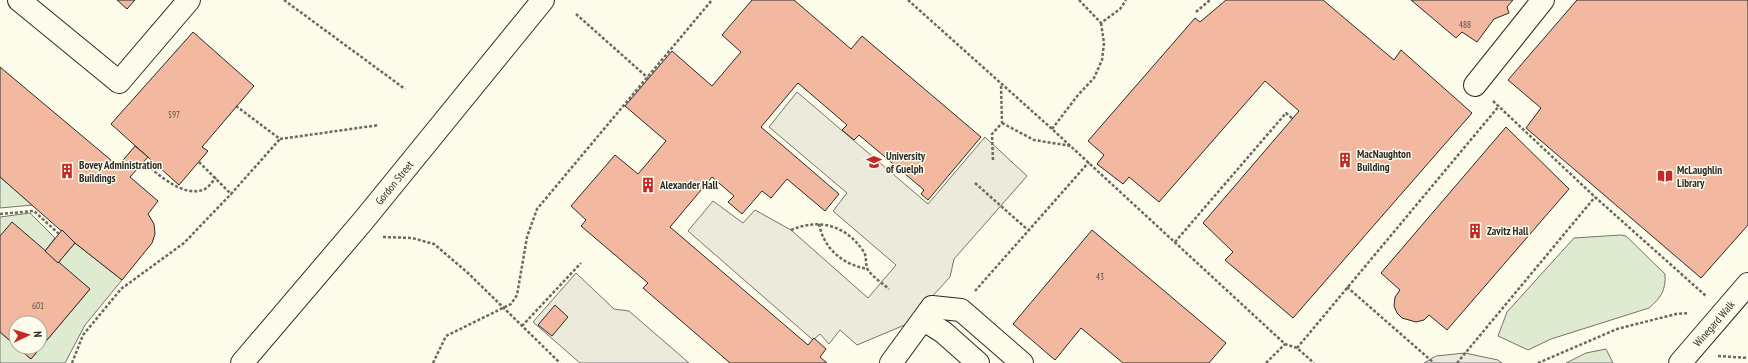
<svg xmlns="http://www.w3.org/2000/svg" width="1748" height="363" viewBox="0 0 1748 363" font-family="'PT Sans Narrow',sans-serif">
<style>
.green{fill:#deebd1;stroke:#74746e}
.parking{fill:#eceadb;stroke:#74746e}
.building{fill:#f2b8a0;stroke:#2b2b2b}
.lines{fill:none;stroke-linecap:round;stroke-linejoin:round}
.minor-casing{stroke:#2b2b2b;stroke-width:24}
.major-casing{stroke:#2b2b2b;stroke-width:24}
.path{stroke:#6a6964;stroke-width:2.5;stroke-dasharray:3 2;stroke-linecap:butt}
.minor{stroke:#fdfbea;stroke-width:22}
.major{stroke:#fdfbea;stroke-width:22}
.labels{text-anchor:middle;stroke-width:3;stroke-linejoin:round;paint-order:stroke}
.number-label{font-size:9px;fill:#5d4e48}
.poi-label{font-size:11px;font-weight:bold;fill:#2b2b2b;stroke:#fdfbea;text-anchor:start}
.street-label{font-size:11px;fill:#2b2b2b;stroke:#fdfbea}
</style>
<rect width="100%" height="100%" fill="#fdfbea"/>
<g class="green">
<path d="M0,177L33,205L0,208Z"/>
<path d="M30,213L55,238L45,251L0,236V217Z"/>
<path d="M1621,235L1626,236L1665,274C1666,290 1661,298 1649,308L1551,339L1528,350L1498,336L1507,312L1574,238Z"/>
<path d="M75,243L122,280L85,325L65,363H0V332L31,359L90,289L58,263Z"/>
<path d="M1606,349L1613,363H1566L1586,353Z"/>
</g>
<g class="parking">
<path d="M797,92L928,204L985,137L1027,176L954,259L950,277L907,324L857,345L840,330L829,344L820,334L813,340L688,231L713,201L743,223L755,210L791,230L868,298L896,265L833,211L847,193L769,127Z"/>
<path d="M576,273L614,309L629,311L689,363H580L533,322Z"/>
<path d="M1465,353L1498,360L1502,363H1424L1436,356Z"/>
</g>
<g class="building">
<path d="M117,0H135L127,9Z"/>
<path d="M752,0H794L851,49L862,36L981,137L928,200L921,194L924,190L859,135L854,140L842,130L847,125L798,83L761,127L839,194L825,211L787,179L771,198L762,191L742,214L728,202L734,196L712,177L670,227L808,345L814,338L826,349L820,357L827,363H730L643,288L648,283L581,226L586,220L571,206L615,155L638,174L666,141L625,106L672,51L712,86L741,52L722,35Z"/>
<path d="M1226,0H1323L1394,60L1401,50L1472,113L1293,318L1225,260L1233,252L1203,223L1299,111L1265,81L1159,202L1129,177L1123,184L1097,164L1104,155L1088,141L1195,18L1200,22Z"/>
<path d="M1411,0H1513L1507,7L1509,13L1494,19L1477,42L1462,32L1456,38Z"/>
<path d="M1577,0H1748V225L1701,278L1526,128L1541,108L1508,80Z"/>
<path d="M193,32L254,86L202,147L208,151L179,185L111,124Z"/>
<path d="M0,67L118,166L135,146L148,157L130,177L158,201L148,214L154,224L155,234L152,243L122,280L75,243L0,177Z"/>
<path d="M1506,127L1569,189L1447,330L1429,315L1424,320L1416,322L1402,318L1397,313L1394,306L1395,297L1400,290L1381,273Z"/>
<path d="M12,222L90,289L31,359L17,347H40V323H16V346L0,332V236Z"/>
<path d="M62,230L75,243L58,263L45,251Z"/>
<path d="M1092,230L1226,343L1209,363H1123L1081,328L1055,360L1013,324Z"/>
<path d="M555,305L568,317L552,336L538,325Z"/>
</g>
<g class="lines">
<g class="minor-casing">
<g id="minor">
<path d="M19,0L119,82L189,0"/>
<path d="M1475,85L1543,0"/>
<path d="M924,320L943,332L978,363"/>
<path d="M891,363L932,307L961,310L1022,363"/>
<path id="s1" d="M1680,363L1748,284"/>
</g>
</g>
<g class="major-casing">
<g id="major">
<path id="s2" d="M242,363L363,221L543,0"/>
</g>
</g>
<g class="path">
<path d="M284,0L405,89"/>
<path d="M908,0L1052,129L1285,344L1297,348L1314,363"/>
<path d="M1079,0L1101,23L1120,9L1126,0"/>
<path d="M1196,12L1210,0"/>
<path d="M576,14L648,78"/>
<path d="M1493,101L1595,197L1706,296"/>
<path d="M236,106L280,139L379,125"/>
<path d="M1002,123L1034,140L1071,146"/>
<path d="M1052,129L1078,95L1094,78L1102,60L1104,43L1101,23"/>
<path d="M993,160L992,134L1002,123L1001,84"/>
<path d="M143,162C158,174 184,199 205,189C209,187 213,181 216,177"/>
<path d="M199,162L231,194L280,139"/>
<path d="M975,183L1028,230"/>
<path d="M0,214L34,211L59,234"/>
<path d="M819,224C824,249 843,265 868,269"/>
<path d="M791,230C819,218 846,225 864,252C867,257 865,265 868,270C873,277 882,283 889,289"/>
<path d="M383,237L412,238L434,244L468,273L560,363"/>
<path d="M1175,242L1286,113L1293,119"/>
<path d="M1347,287L1434,363"/>
<path d="M975,291L1089,162"/>
<path d="M522,326L581,263"/>
<path d="M1297,348L1499,106"/>
<path d="M1718,356L1748,358"/>
<path d="M72,363L83,335L121,289L184,243L231,194"/>
<path d="M433,363L446,336L511,304L517,295L527,237L537,209L712,0"/>
<path d="M1266,363L1285,344"/>
<path d="M1457,363L1595,197"/>
<path d="M1538,363L1617,329L1676,314L1689,313"/>
</g>
<use href="#minor" class="minor"/>
<use href="#major" class="major"/>
</g>
<defs>
<g id="building-bare" transform="scale(1.2)"><path d="M-4-6H4V6H1V3H-1V6H-4ZM-2.5-4.3h1.7v1.8h-1.7ZM.8-4.3h1.7v1.8H.8ZM-2.5-1h1.7V.8h-1.7ZM.8-1h1.7V.8H.8Z" fill="#c62828" stroke="#fdfbea" stroke-width="2.5" paint-order="stroke"/></g>
<g id="university-bare" transform="scale(1.2)"><path d="M0-5L7-2L0 1L-7-2ZM-4 1L0 2.5L4 1V4Q0 6-4 4Z" fill="#c62828" stroke="#fdfbea" stroke-width="2.5" paint-order="stroke"/></g>
<g id="library-bare" transform="scale(1.2)"><path d="M-6-4Q-3-5.5-.7-3.5V5Q-3 3-6 4ZM6-4Q3-5.5 .7-3.5V5Q3 3 6 4Z" fill="#c62828" stroke="#fdfbea" stroke-width="2.5" paint-order="stroke"/></g>
</defs>
<g fill-rule="evenodd">
<use href="#building-bare" x="1345" y="160"/>
<use href="#university-bare" x="874" y="162"/>
<use href="#building-bare" x="67" y="171"/>
<use href="#library-bare" x="1665" y="176"/>
<use href="#building-bare" x="648" y="185"/>
<use href="#building-bare" x="1475" y="231"/>
</g>
<g class="labels">
<g class="number-label">
<text x="1465" y="28">488</text>
<text x="174" y="118">597</text>
<text x="1100" y="280">43</text>
<text x="38" y="309">601</text>
</g>
<g class="poi-label">
<text x="1357" y="158">MacNaughton<tspan x="1357" dy="13">Building</tspan></text>
<text x="886" y="160">University<tspan x="886" dy="13">of Guelph</tspan></text>
<text x="79" y="169">Bovey Administration<tspan x="79" dy="13">Buildings</tspan></text>
<text x="1677" y="174">McLaughlin<tspan x="1677" dy="13">Library</tspan></text>
<text x="660" y="189">Alexander Hall</text>
<text x="1487" y="235">Zavitz Hall</text>
</g>
<g class="street-label">
<text dy="4" stroke="none"><textPath href="#s2" startOffset="236">Gordon Street</textPath></text>
<text dy="4" stroke="none"><textPath href="#s1" startOffset="52">Winegard Walk</textPath></text>
</g>
</g>
<g transform="translate(28 335) rotate(86)"><circle r="19" fill="#fdfbea" stroke="#a9a89e"/>
<path d="M0-3L7 15L0 10L-7 15Z" fill="#c62828"/>
<text y="-6" font-size="11" font-weight="bold" text-anchor="middle" fill="#2b2b2b">N</text>
</g>
</svg>
